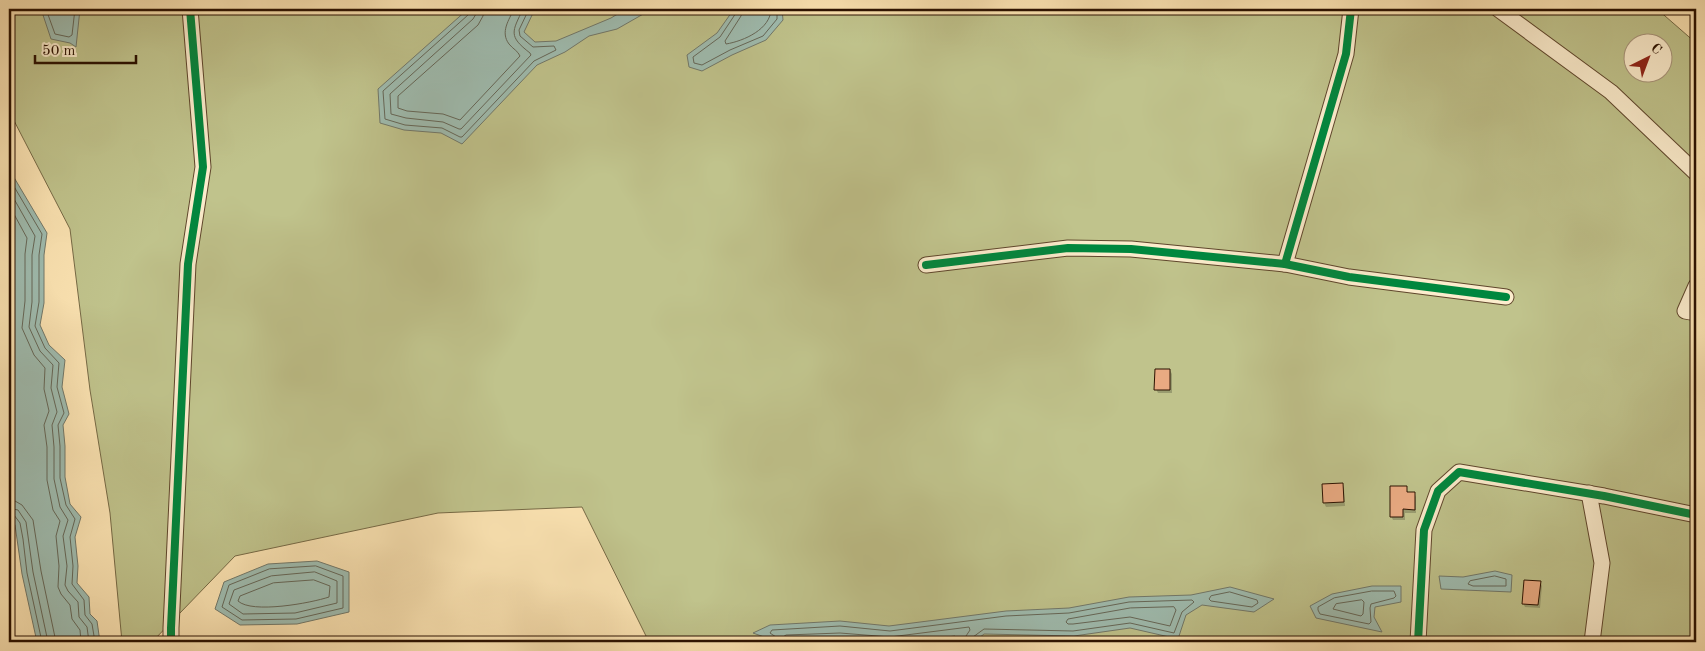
<svg xmlns="http://www.w3.org/2000/svg" width="1705" height="651" viewBox="0 0 1705 651" font-family="'Old Standard TT',serif">
<style>
.green{fill:#c0c38c;stroke:#766a46;fill-rule:evenodd}
.water{fill:#9fbdb1;stroke:#71786a}
.shadow{fill:#0003}
.lines{fill:none;stroke-linecap:round;stroke-linejoin:round}
.shore{stroke:#656758;stroke-width:1}
.building{fill:#e9aa82;stroke:#2b1100}
.minor-casing{stroke:#5f462c;stroke-width:17}
.minor{stroke:#fcedcd;stroke-width:15}
.cycleway-casing{stroke:#fcedcd;stroke-width:11}
.cycleway{stroke:#00873e;stroke-width:8}
</style>
<rect width="100%" height="100%" fill="#fbe3b2"/>
<filter id="stains"><feTurbulence type="fractalNoise" baseFrequency=".004" numOctaves="4"/><feColorMatrix values="0 0 0 0 .2 0 0 0 0 .09 0 0 0 0 .02 0 0 0 .5 -.17"/></filter>
<radialGradient id="worn" r=".72"><stop offset=".6" stop-color="#630" stop-opacity="0"/><stop offset="1" stop-color="#630" stop-opacity=".3"/></radialGradient>
<path class="green" d="M9,9H1657L1696,43V642H649L582,507L438,513L235,556L152,642H122L110,513L90,390L70,229L9,111ZM1632,42H1662V72H1632Z"/>
<g class="water">
<path d="M41,9H80L76,47L70,43L51,39Z"/>
<path d="M468,9H533L534,11L524,32L535,42L556,41L611,18L626,9H652L617,29L589,36L565,52L537,65L462,144L441,133L404,130L380,123L378,89Z"/>
<path d="M734,9H782L783,20L766,40L732,55L702,71L689,67L687,55L717,33Z"/>
<path d="M9,169L47,233L44,255V303L40,325L49,345L65,360L62,387L69,414L63,425L65,446V477L70,504L81,517L75,537L78,566L77,583L89,597L90,614L97,621L100,642H37L22,574L15,525L9,517Z"/>
<path d="M317,561L349,572V612L297,624L240,625L215,609L224,582L268,564Z"/>
<path d="M1495,571L1512,575L1511,592L1441,589L1439,576L1463,577Z"/>
<path d="M1372,586H1401V602L1375,607L1374,617L1382,632L1316,618L1310,606L1332,594Z"/>
<path d="M1230,587L1274,599L1254,612L1202,605L1186,615L1178,639L1130,628L1074,636L984,634L974,642H839L823,640L821,642H778L753,633L770,625L840,621L889,626L1006,611L1069,608L1129,597L1191,595Z"/>
</g>
<g class="shadow">
<path d="M1170,370L1172,374V393H1158L1156,389Z"/>
<path d="M1342,484L1344,488L1345,506L1326,507L1324,503Z"/>
<path d="M1406,488L1408,493H1414L1416,497V513H1405V520H1393L1391,516Z"/>
<path d="M1540,582L1542,586L1540,608L1525,607L1523,603Z"/>
</g>
<g class="lines">
<g class="shore">
<path d="M46,9L55,34L69,37L72,35L75,9"/>
<path d="M470,9L468,15L383,91L385,119L405,125L442,128L460,137H462L534,61L556,50L554,46L533,47L520,36L519,30L529,9"/>
<path d="M477,9L476,14L473,19L390,94L391,114L406,118L443,122L459,129H461L531,55L530,53C508,36 512,32 523,9"/>
<path d="M484,9L483,16L478,25L398,96V108L407,111L443,114L460,120L520,56C518,51 513,49 509,44C500,32 509,20 514,9"/>
<path d="M737,9L736,13L720,37L693,57L694,63L702,65L730,50L763,36L777,19V9"/>
<path d="M743,9L741,16L725,41L726,44C744,41 771,29 771,9"/>
<path d="M9,178L42,234L39,255V302L35,326L45,348L59,363L57,387L64,413L58,425L60,446V478L66,505L75,519L70,537L73,566L72,584L84,600L85,615L92,624L95,642"/>
<path d="M9,190L35,236L32,255V302L29,327L40,351L53,365L51,388L57,412L52,425L54,447V479L60,507L68,520L63,536L67,566L65,585L68,591L78,602L79,617L87,627L89,642"/>
<path d="M9,205L27,238L25,254V301L22,328L34,355L45,368L44,389L49,411L44,425L47,447V480L53,510L60,521L56,536L59,566L58,587L61,594L70,605L72,619L80,630L81,642"/>
<path d="M9,500L15,501L22,505L33,520L41,571L56,642"/>
<path d="M9,508L18,510L26,522L33,572L48,642"/>
<path d="M9,514L14,515L20,523L23,539L27,573L42,642"/>
<path d="M316,566L343,576V608L296,619L242,620L222,607L229,585L269,569Z"/>
<path d="M315,572L337,581V603L295,613L243,614L229,604L234,590L271,576Z"/>
<path d="M1495,576L1506,579V586H1473L1468,584L1470,581Z"/>
<path d="M314,580L330,586L329,597C311,603 252,614 238,601L240,596L273,583Z"/>
<path d="M1372,591H1394L1396,596L1394,598L1371,604L1370,608L1371,622L1369,624L1320,614L1318,610V607L1334,598Z"/>
<path d="M1230,592L1257,600L1258,603L1252,607L1211,601L1209,599L1211,596Z"/>
<path d="M1362,600L1364,602L1363,614L1361,616L1333,609L1336,604Z"/>
<path d="M1174,607L1176,610L1170,626L1130,617L1073,624H1068L1066,622L1068,619L1130,608Z"/>
<path d="M777,642L776,637L770,633L772,630L840,626L890,631L1006,616L1069,613L1129,602L1192,600L1194,602L1182,612L1174,633L1130,623L1073,631L984,629L973,637L971,642"/>
<path d="M784,642L783,637L786,635L840,633L890,637L969,627L970,630L966,636L965,642"/>
<path d="M797,642L840,640L863,642"/>
<path d="M908,642L955,636L957,638L958,642"/>
</g>
</g>
<g class="building">
<path d="M1155,369H1170V390H1154Z"/>
<path d="M1343,483L1344,502L1323,503L1322,484Z"/>
<path d="M1390,486H1407V492H1415V510L1403,509V517H1390Z"/>
<path d="M1524,580L1541,581L1538,605L1522,604Z"/>
</g>
<g class="lines">
<g class="minor-casing">
<g id="minor">
<path d="M1498,9L1611,92L1696,173"/>
<path d="M1285,264L1346,54L1351,9"/>
<path d="M926,265L1068,248L1131,249L1285,264L1349,277L1506,297"/>
<path d="M1696,286L1685,311L1696,313"/>
<path d="M1589,493L1602,563L1592,642"/>
<path d="M171,642V628L188,264L203,167L190,9"/>
<path d="M1418,642L1424,530L1438,491L1459,472L1604,496L1696,515"/>
</g>
</g>
<use href="#minor" class="minor"/>
<g class="cycleway-casing">
<g id="cycleway">
<path d="M1285,264L1346,54L1351,9"/>
<path d="M926,265L1068,248L1131,249L1285,264L1349,277L1506,297"/>
<path d="M171,642V628L188,264L203,167L190,9"/>
<path d="M1418,642L1424,530L1438,491L1459,472L1604,496L1696,515"/>
</g>
</g>
<use href="#cycleway" class="cycleway"/>
</g>
<rect width="1705" height="651" fill="none" stroke="#fbe3b2" stroke-width="30"/>
<rect x="10" y="10" width="1685" height="631" fill="none" stroke="#2b1100" stroke-width="2.5"/>
<rect x="15" y="15" width="1675" height="621" fill="none" stroke="#2b1100"/>
<g transform="translate(1648 58) rotate(42)"><circle r="24" fill="#fcedcd" stroke="#a8957b"/>
<path d="M0-4L9 19L0 12L-9 19Z" fill="#8f2418"/>
<text y="-8" font-size="14" font-weight="bold" text-anchor="middle" fill="#2b1100">С</text>
</g>
<path d="M35 55v8h101v-8" fill="none" stroke="#2b1100" stroke-width="2.5"/>
<text x="42" y="55" font-size="15" fill="#2b1100" stroke="#fcedcd" stroke-width="4" paint-order="stroke">50 m</text>
<rect width="100%" height="100%" filter="url(#stains)"/>
<rect width="100%" height="100%" fill="url(#worn)"/>
</svg>
